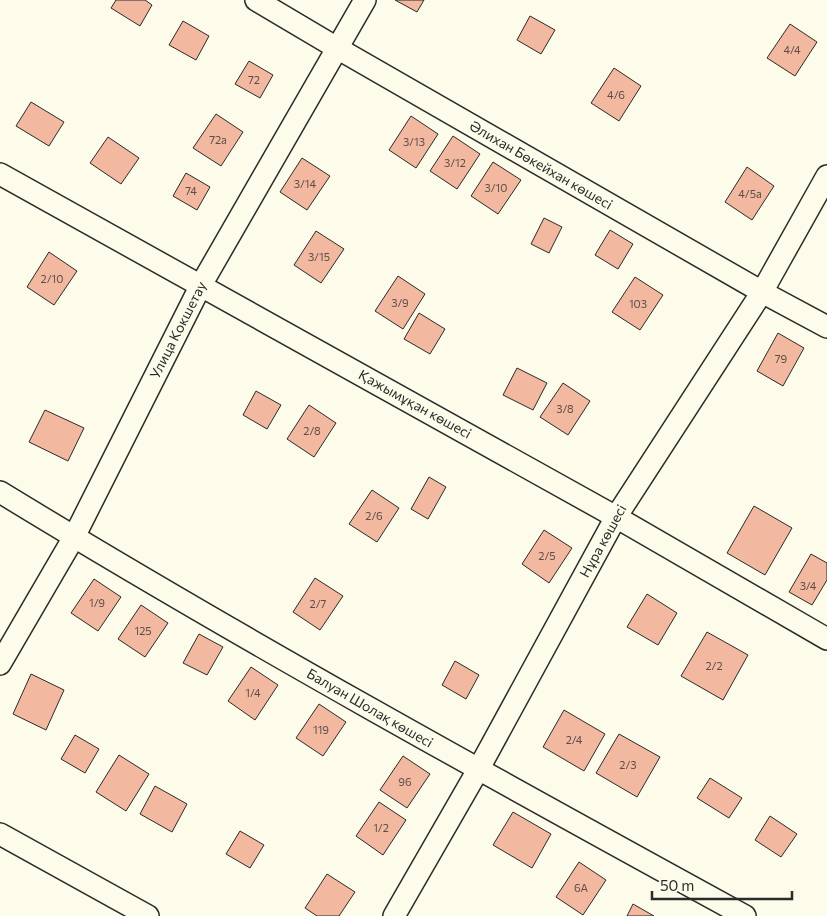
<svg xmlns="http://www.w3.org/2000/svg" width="827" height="916" viewBox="0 0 827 916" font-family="Commissioner,sans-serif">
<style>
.building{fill:#f2b8a0;stroke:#2b2b2b}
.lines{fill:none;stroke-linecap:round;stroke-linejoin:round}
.minor-casing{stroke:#2b2b2b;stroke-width:24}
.minor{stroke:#fdfbea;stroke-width:21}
.labels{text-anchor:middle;stroke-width:4;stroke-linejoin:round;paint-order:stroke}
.number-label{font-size:11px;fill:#5d4e48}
.street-label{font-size:14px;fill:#2b2b2b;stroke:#fdfbea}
</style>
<rect width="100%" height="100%" fill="#fdfbea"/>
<g class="building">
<path d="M116,0H145L152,5L140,26L111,8Z"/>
<path d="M395,0H424L417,12Z"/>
<path d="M530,16L555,30L541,54L517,40Z"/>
<path d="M183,21L209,36L196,60L169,45Z"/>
<path d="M790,24L817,42L795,76L767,58Z"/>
<path d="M249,61L273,75L260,98L235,84Z"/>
<path d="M614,68L641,86L619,121L591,103Z"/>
<path d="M31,102L64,122L49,146L16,126Z"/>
<path d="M216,114L243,132L221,166L193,148Z"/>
<path d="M411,116L438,134L416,168L389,150Z"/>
<path d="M453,136L480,154L457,189L430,171Z"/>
<path d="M108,137L139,158L121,184L90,163Z"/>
<path d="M302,158L330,176L307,210L280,192Z"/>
<path d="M493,162L521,180L498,214L471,196Z"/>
<path d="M747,167L774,186L752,220L725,202Z"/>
<path d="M186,173L210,187L197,210L173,196Z"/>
<path d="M544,218L562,227L549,253L531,244Z"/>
<path d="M610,230L633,244L618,269L595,255Z"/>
<path d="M316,231L344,249L321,283L294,265Z"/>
<path d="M49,252L77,271L54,305L27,287Z"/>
<path d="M398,276L425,294L403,329L375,311Z"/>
<path d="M635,277L663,295L640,330L612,312Z"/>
<path d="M419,313L445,329L430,354L404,339Z"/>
<path d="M778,333L804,348L783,386L757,371Z"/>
<path d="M517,368L547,383L533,410L503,395Z"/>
<path d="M563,383L590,401L568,435L540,417Z"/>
<path d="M256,391L281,405L267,429L243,415Z"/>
<path d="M309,405L336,423L314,457L287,439Z"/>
<path d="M45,410L84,428L68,461L29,442Z"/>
<path d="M429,477L446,487L428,519L411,509Z"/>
<path d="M372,490L399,508L377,542L349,524Z"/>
<path d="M754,506L792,528L765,575L727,553Z"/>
<path d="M544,530L572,548L549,583L522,564Z"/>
<path d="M811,554L827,563V580L812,605L789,592Z"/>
<path d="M315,578L343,596L320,630L293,612Z"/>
<path d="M94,579L121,597L98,631L71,613Z"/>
<path d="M647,594L677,613L658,645L627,627Z"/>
<path d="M141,605L168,623L145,657L118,639Z"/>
<path d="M707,632L748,655L723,700L681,676Z"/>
<path d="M199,634L223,647L207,675L183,663Z"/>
<path d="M455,661L479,675L466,699L442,685Z"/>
<path d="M251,667L278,685L255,720L228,701Z"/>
<path d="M31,674L64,690L46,730L13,714Z"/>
<path d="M319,704L346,722L323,756L296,738Z"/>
<path d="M564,710L605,734L584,771L543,747Z"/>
<path d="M619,734L660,757L637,797L596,773Z"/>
<path d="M75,735L99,749L85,773L61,759Z"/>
<path d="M119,755L149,774L126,811L96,792Z"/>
<path d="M403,756L430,774L407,808L380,790Z"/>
<path d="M710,778L742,798L729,818L697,798Z"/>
<path d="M155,786L187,804L172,832L140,814Z"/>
<path d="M379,802L406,820L383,855L356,836Z"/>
<path d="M513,812L551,834L532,868L493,845Z"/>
<path d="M770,816L797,834L781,857L755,840Z"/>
<path d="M240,831L264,845L250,868L226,854Z"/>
<path d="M579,862L606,880L583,915L556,897Z"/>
<path d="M327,874L355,892L339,916H317L305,908Z"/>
<path d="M633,904L654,916H627Z"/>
</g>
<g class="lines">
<g class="minor-casing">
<g id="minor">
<path d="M256,0L337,48L762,292L827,327"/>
<path d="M0,174L616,517L827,639"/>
<path d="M0,492C244,641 495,779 745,916"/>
<path d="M0,664L74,537L201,285L365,0"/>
<path d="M0,834L148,916"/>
<path d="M394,916L478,770L616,517L762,292L827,176"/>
</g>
</g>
<use href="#minor" class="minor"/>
</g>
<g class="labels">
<g class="number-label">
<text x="792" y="54">4/4</text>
<text x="254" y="84">72</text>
<text x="616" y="99">4/6</text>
<text x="218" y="144">72а</text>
<text x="414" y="146">3/13</text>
<text x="455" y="167">3/12</text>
<text x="305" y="188">3/14</text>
<text x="496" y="192">3/10</text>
<text x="191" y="195">74</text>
<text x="750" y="198">4/5а</text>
<text x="319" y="261">3/15</text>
<text x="52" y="283">2/10</text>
<text x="400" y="307">3/9</text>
<text x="638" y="308">103</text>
<text x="781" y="363">79</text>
<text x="565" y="413">3/8</text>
<text x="312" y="435">2/8</text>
<text x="374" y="520">2/6</text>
<text x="547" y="560">2/5</text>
<text x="808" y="590">3/4</text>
<text x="97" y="607">1/9</text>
<text x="318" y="608">2/7</text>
<text x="143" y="635">125</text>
<text x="714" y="670">2/2</text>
<text x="253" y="697">1/4</text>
<text x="321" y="734">119</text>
<text x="574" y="744">2/4</text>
<text x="628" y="769">2/3</text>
<text x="405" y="786">96</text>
<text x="381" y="832">1/2</text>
<text x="581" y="892">6А</text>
</g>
<g class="street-label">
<text transform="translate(541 165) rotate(30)" y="5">Әлихан Бөкейхан көшесі</text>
<text transform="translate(178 330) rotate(-63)" y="5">Улица Кокшетау</text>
<text transform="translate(415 404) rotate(29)" y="5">Қажымұқан көшесі</text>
<text transform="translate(603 541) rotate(-61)" y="5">Нұра көшесі</text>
<text transform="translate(370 708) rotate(30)" y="5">Балуан Шолақ көшесі</text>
</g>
</g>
<path d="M652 891v8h140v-8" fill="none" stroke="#2b2b2b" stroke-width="2.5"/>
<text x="660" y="891" font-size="15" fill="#2b2b2b" stroke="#fdfbea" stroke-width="4" paint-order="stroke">50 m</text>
</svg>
